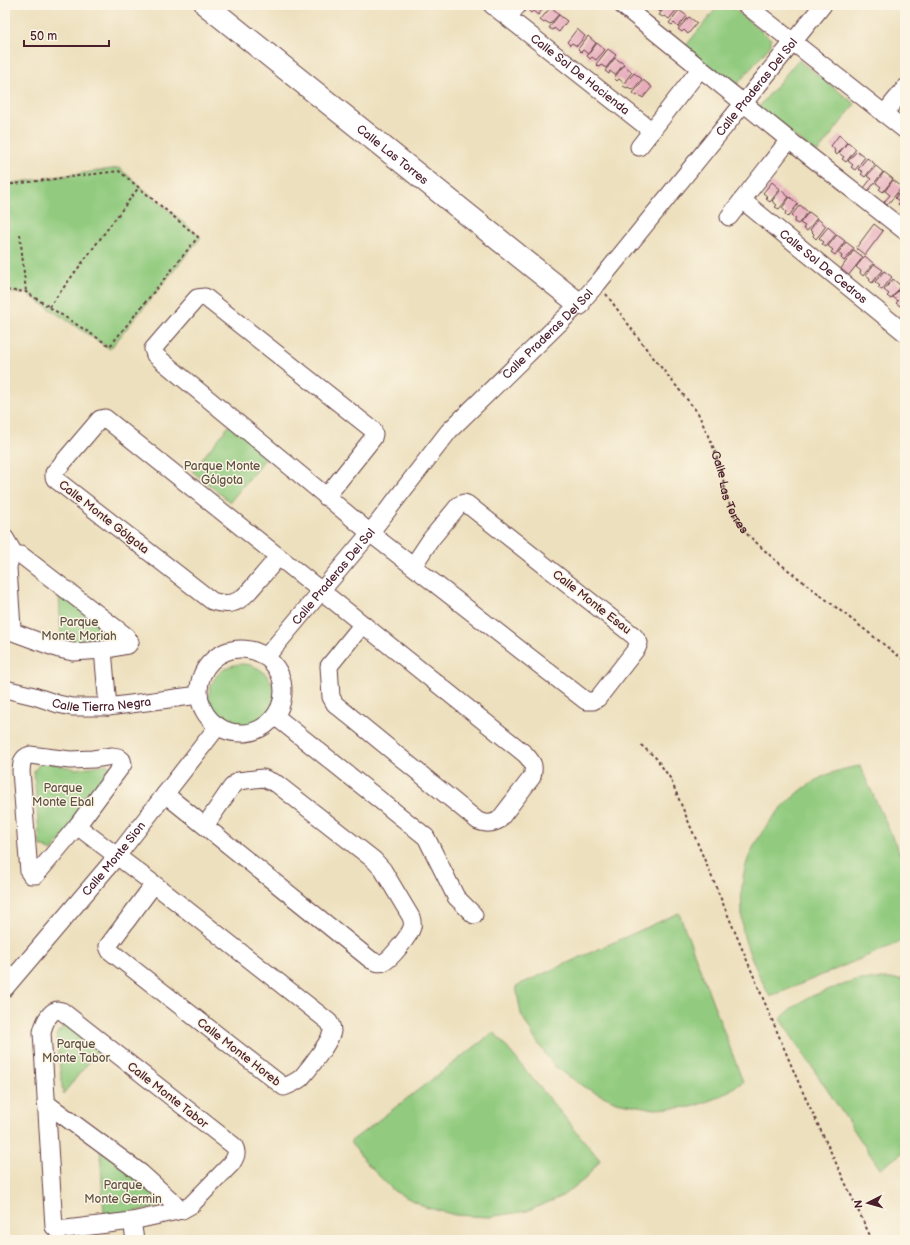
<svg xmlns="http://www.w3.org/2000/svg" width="910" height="1245" viewBox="0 0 910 1245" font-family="'Balsamiq Sans',sans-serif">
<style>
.green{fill:#92cb7f;stroke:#6e7555}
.building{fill:#e7adbd}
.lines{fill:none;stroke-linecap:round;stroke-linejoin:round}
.minor-casing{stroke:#623c41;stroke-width:19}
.major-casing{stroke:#623c41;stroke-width:24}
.path{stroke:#623c41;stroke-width:2;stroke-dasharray:3 3;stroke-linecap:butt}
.minor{stroke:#fff;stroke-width:17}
.major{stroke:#fff;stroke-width:22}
.labels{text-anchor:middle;stroke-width:3;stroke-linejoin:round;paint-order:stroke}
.street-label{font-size:12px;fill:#4a1f2b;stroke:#fcf5e5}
.park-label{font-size:12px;fill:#605344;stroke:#fcf5e5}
</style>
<rect width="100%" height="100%" fill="#fcf5e5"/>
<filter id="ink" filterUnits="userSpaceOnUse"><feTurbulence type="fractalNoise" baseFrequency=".025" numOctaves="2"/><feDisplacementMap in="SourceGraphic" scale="8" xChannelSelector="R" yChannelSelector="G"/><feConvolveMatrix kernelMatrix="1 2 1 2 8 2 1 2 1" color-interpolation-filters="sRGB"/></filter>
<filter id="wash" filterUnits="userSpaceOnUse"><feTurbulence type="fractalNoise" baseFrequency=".012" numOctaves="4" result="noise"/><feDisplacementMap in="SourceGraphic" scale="16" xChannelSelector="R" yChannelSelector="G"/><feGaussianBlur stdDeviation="0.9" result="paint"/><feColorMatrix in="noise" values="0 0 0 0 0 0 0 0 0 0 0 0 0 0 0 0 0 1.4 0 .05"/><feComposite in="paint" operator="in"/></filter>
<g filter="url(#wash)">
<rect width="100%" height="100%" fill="#ede0be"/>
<g class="green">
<path d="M719,5H729L771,39V45L734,88L684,48Z"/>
<path d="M798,60L855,104L817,153L757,109Z"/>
<path d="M119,168L201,237L110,349L26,293H5V184Z"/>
<path d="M236,417L274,448L230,502L192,471Z"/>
<path d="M59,593L114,635C104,643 90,648 77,646C72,645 66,642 61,640Z"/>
<circle cx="242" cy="697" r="33"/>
<path d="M42,761L76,769L107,764L114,771L52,851L40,845L34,771Z"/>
<path d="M860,766L905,865V940L770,997C760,977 749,956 743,933C742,927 742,919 742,912C741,899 741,885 744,873C752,835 787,796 820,778C832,772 846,768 860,766Z"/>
<path d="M679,913L743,1082L719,1097L692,1107L655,1109L616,1102L584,1087L553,1065L535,1039L521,1014L516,986Z"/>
<path d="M880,979H905V1151L880,1169L780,1019L796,1005L812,996L830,989L858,980Z"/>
<path d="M69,1023L101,1047L63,1094L56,1035L63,1027Z"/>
<path d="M494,1032L600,1160L585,1179L561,1197L527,1211L489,1217L455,1215L425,1207L394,1191L369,1166L350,1142Z"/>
<path d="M100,1148L164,1199L161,1207L104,1216Z"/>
</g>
<g id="blocks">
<g class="building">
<path d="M532,5H546L538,15L533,11L531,13L528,10Z"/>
<path d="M652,5H665L660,12L655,8L654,10L650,7Z"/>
<path d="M667,5H673L678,8L669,19L665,16L663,17L659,15Z"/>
<path d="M551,7L559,14L550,24L545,21L544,23L540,20Z"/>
<path d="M679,10L687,16L678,27L674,23L672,25L669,23Z"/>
<path d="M559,15L567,21L559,32L554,28L553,30L549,28Z"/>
<path d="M689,17L697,23L688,34L684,30L682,32L678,29Z"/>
<path d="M577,29L585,36L577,46L572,43L570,45L567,42Z"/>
<path d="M588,36L596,43L588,54L583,50L581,52L578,49Z"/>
<path d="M597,43L605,50L596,60L592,57L590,59L587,56Z"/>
<path d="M608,49L616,55L606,68L601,65L599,67L596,64Z"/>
<path d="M615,58L624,64L615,75L610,71L609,74L605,71Z"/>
<path d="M624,65L632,72L624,83L619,79L617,81L614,78Z"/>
<path d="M634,73L642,79L633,90L628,87L627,88L623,86Z"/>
<path d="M643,80L652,87L643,98L638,94L637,96L633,93Z"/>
<path d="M839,135L847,142L837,155L834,152L835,150L831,146Z"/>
<path d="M848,142L856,149L846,162L842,159L844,157L839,153Z"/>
<path d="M857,151L865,157L855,170L851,167L853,165L848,161Z"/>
<path d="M867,158L875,164L865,177L861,174L863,172L858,169Z"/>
<path d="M876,166L883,172L868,191L864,188L871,179L867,176Z"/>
<path d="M884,172L893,179L883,192L879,189L881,187L876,183Z"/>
<path d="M893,180L902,187L887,205L884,202L890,195L885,191Z"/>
<path d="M772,182L780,189L770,202L766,199L768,197L763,193Z"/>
<path d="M903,188L905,189V202L901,207L898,204L900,202L895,198Z"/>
<path d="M781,190L789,197L779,209L775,207L777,205L772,201Z"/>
<path d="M790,197L798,204L788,217L785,214L786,212L782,208Z"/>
<path d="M800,205L808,212L798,224L794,222L796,219L791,216Z"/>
<path d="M809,212L817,218L807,231L803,228L805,226L800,223Z"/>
<path d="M818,219L826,226L816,239L813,236L814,234L810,230Z"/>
<path d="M874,224L883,231L865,255L856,248Z"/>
<path d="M828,227L836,234L826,247L822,244L824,242L819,238Z"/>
<path d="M837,235L845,241L835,255L831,252L833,250L828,246Z"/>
<path d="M846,242L854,248L844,261L841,258L842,256L838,253Z"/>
<path d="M854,250L863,257L848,276L840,270Z"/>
<path d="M865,256L873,263L863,276L860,273L861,271L856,267Z"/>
<path d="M874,264L883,270L872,283L869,280L870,278L866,275Z"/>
<path d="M884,271L892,277L882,290L878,288L880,286L875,282Z"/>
<path d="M893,279L901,286L891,299L887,296L889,294L884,290Z"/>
<path d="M902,286L905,289V299L900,306L896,303L898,301L893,297Z"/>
</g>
</g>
</g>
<g filter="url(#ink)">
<use href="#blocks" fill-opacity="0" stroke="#623c41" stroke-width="1"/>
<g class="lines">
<g class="minor-casing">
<g id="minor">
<path id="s2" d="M492,5L652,131"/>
<path d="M622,5L789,140L905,231"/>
<path d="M746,5L905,130"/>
<path d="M508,17L518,5"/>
<path d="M884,114L905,88"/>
<path d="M639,147L700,69"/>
<path id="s3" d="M742,200L905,333"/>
<path d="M729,217L789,140"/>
<path d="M326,497L373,438L374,434L373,430L205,297L197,298L153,349L155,355C226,414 299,473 370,533L586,701H593L598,698L637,648L639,643L634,636L467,504L464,503L459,505L431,539L413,566"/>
<path d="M5,538L15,555"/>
<path d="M15,555H21L126,636L130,642L128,645L103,650L73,652L59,649L13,632L12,628L8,568L9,561Z"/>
<path d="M278,557C271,566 264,574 257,582C244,598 235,609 212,601L55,479L54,477V473L100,419L105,418L525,754C533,763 535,765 532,777L499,820C491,824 487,824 478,821L335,704L331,697L329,666L363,624"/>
<circle cx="241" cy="691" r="42"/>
<path d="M103,650L108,707"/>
<path id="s4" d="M266,657L370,533L449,431L579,304L598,283L823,5"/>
<path id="s5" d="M5,689L34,696L58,704L72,707H108L199,695"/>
<path d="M275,716L426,837L456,897L474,915"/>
<path d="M30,755L70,760L93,759L112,756L118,757L122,760L123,764L77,826L36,875H31L29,872L21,771C22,763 21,758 30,755Z"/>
<path d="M165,794L371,960C375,962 379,964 384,962C391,959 410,935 412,927C413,924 412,920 411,917L383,870L374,860L277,784L263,778L238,781L231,788L205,826"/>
<path d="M77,826L154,884L329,1022C331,1025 332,1028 332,1031C331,1041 308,1070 301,1078C296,1082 289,1085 284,1087L110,951L108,946L154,884"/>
<path id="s6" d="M5,988L117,856L218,726"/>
<path d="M57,1010L62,1011L234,1146C238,1153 236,1156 232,1163L191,1205L182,1210L132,1221L58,1230L54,1227L42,1032C44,1024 48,1013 57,1010Z"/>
<path d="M46,1103L141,1173L182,1210"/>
<path d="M132,1221L135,1240"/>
</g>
</g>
<g class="major-casing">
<g id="major">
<path id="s7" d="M206,5L579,304"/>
</g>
</g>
<g class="path">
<path d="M5,185L119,171L198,237L110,346L26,292L5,290"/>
<path d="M5,194L8,208"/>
<path d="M20,234L26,292"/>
<path id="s1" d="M606,294L648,351L698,413L714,449L722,473L726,496L735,517L747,534L774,559L905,661"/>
<path d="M49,307L139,187"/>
<path d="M641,745L656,758L670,778L800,1086L872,1240"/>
</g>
<use href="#minor" class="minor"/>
<use href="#major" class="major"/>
</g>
</g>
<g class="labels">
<g class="street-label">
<text dy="4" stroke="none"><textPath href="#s2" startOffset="112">Calle Sol De Hacienda</textPath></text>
<text dy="4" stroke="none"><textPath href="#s4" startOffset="753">Calle Praderas Del Sol</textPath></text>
<text dy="4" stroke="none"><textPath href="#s7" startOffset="239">Calle Las Torres</textPath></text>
<text dy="4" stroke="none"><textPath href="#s3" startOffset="105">Calle Sol De Cedros</textPath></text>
<text dy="4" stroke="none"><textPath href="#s4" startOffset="429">Calle Praderas Del Sol</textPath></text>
<text dy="4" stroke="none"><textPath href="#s1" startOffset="236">Calle Las Torres</textPath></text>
<text transform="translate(104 517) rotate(38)" y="4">Calle Monte Gólgota</text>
<text dy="4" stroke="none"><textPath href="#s4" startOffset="105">Calle Praderas Del Sol</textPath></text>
<text transform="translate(592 602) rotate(38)" y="4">Calle Monte Esau</text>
<text dy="4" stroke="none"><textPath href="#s5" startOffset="99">Calle Tierra Negra</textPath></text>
<text dy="4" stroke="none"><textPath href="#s6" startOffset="169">Calle Monte Sion</textPath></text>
<text transform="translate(239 1052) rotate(38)" y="4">Calle Monte Horeb</text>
<text transform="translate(168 1095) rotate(38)" y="4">Calle Monte Tabor</text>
</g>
<g class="park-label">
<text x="222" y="470">Parque Monte<tspan x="222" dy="14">Gólgota</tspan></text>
<text x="79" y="626">Parque<tspan x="79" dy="14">Monte Moriah</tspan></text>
<text x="63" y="792">Parque<tspan x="63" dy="14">Monte Ebal</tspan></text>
<text x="76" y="1048">Parque<tspan x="76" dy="14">Monte Tabor</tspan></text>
<text x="123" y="1189">Parque<tspan x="123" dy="14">Monte Germin</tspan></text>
</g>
</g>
<rect width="910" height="1245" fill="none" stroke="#fcf5e5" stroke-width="20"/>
<g transform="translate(868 1203) rotate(264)" stroke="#fcf5e5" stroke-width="3" paint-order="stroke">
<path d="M0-3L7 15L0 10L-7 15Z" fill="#4a1f2b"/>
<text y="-6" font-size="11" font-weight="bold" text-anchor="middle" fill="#4a1f2b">N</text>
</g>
<path d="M24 40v6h85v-6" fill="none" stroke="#4a1f2b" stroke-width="2"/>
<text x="30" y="40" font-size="12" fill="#4a1f2b" stroke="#fcf5e5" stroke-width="3" paint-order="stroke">50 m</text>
</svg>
